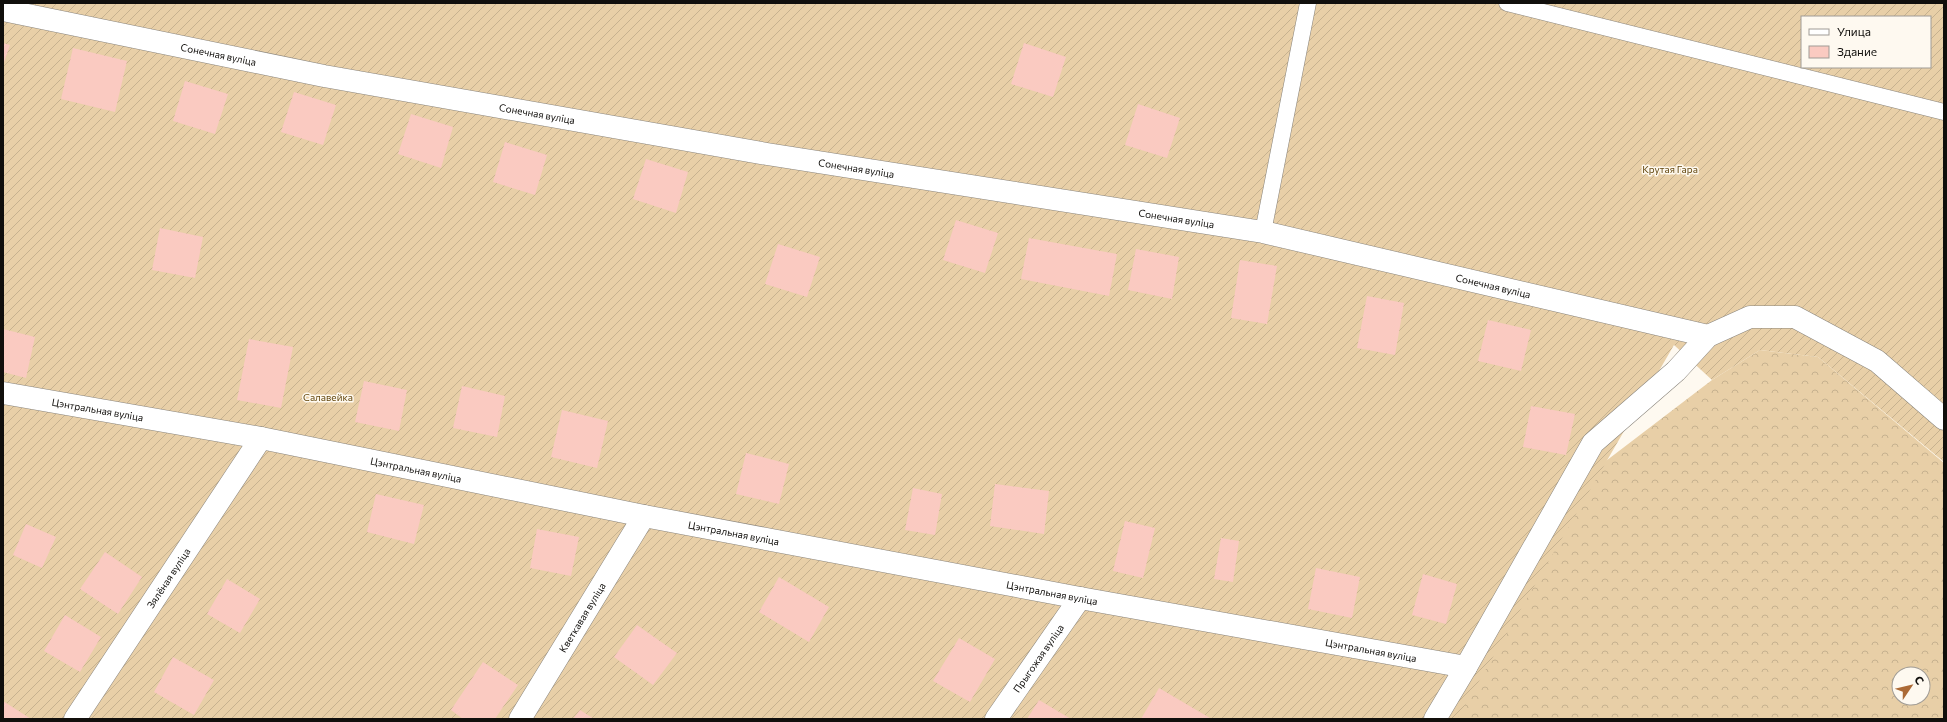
<svg xmlns="http://www.w3.org/2000/svg" width="1947" height="722" viewBox="0 0 1947 722" font-family="Commissioner,sans-serif">
<style>
.forest{fill:url(#forest-crowns);fill-rule:evenodd}
.garden{fill:url(#garden-furrows);fill-rule:evenodd}
.building{fill:#facac1}
.lines{fill:none;stroke-linecap:round;stroke-linejoin:round}
.service-casing{stroke:#8a857d;stroke-width:17}
.minor-casing{stroke:#8a857d;stroke-width:23}
.service{stroke:#fff;stroke-width:16}
.minor{stroke:#fff;stroke-width:22}
.labels{text-anchor:middle;stroke-width:3;stroke-linejoin:round;paint-order:stroke}
.street-label{font-size:10px;fill:#110f0c;stroke:#fef9f0}
.park-label{font-size:10px;fill:#64480f;stroke:#fef9f0}
</style>
<defs>
<pattern id="forest-crowns" width="20" height="18" patternUnits="userSpaceOnUse"><rect width="20" height="18" fill="#e8cfa7"/><path d="M2 6a3 3 0 1 1 6 0M12 15a3 3 0 1 1 6 0" fill="none" stroke="#c6b18f"/></pattern>
<pattern id="garden-furrows" width="10" height="10" patternUnits="userSpaceOnUse"><rect width="10" height="10" fill="#e8cfa7"/><path d="M-1 1l2-2M0 10L10 0M9 11l2-2" fill="none" stroke="#c6b18f"/></pattern>
</defs>
<rect width="100%" height="100%" fill="#fef9f0"/>
<path class="forest" d="M1760,350L1818,357L1944,463V719H1452L1598,467L1712,380ZM1899,674H1923V698H1899Z"/>
<path class="garden" d="M3,3H1944V462L1818,357L1760,350L1712,380L1674,345L1457,719H3ZM1802,17H1930V67H1802Z"/>
<g class="building">
<path d="M3,43L10,45L3,65Z"/>
<path d="M1024,43L1066,57L1053,97L1011,84Z"/>
<path d="M73,48L127,61L115,112L61,99Z"/>
<path d="M185,81L228,94L215,134L173,121Z"/>
<path d="M294,92L336,105L323,145L281,132Z"/>
<path d="M1138,104L1180,118L1167,158L1125,145Z"/>
<path d="M411,114L453,127L441,168L398,154Z"/>
<path d="M505,142L547,155L535,195L493,182Z"/>
<path d="M646,159L688,172L676,213L633,199Z"/>
<path d="M956,220L998,233L985,273L943,260Z"/>
<path d="M160,228L203,237L195,278L152,270Z"/>
<path d="M1029,238L1117,254L1109,296L1021,279Z"/>
<path d="M778,244L820,257L807,297L765,284Z"/>
<path d="M1136,249L1179,257L1172,299L1128,290Z"/>
<path d="M1240,260L1277,266L1267,324L1231,318Z"/>
<path d="M1367,296L1404,303L1395,355L1357,348Z"/>
<path d="M1488,320L1531,330L1521,371L1478,361Z"/>
<path d="M3,329L35,337L26,378L3,372Z"/>
<path d="M249,339L293,347L281,408L237,400Z"/>
<path d="M364,381L407,390L399,431L355,422Z"/>
<path d="M462,386L505,396L497,437L453,428Z"/>
<path d="M1531,406L1575,414L1566,455L1523,447Z"/>
<path d="M562,410L608,421L597,468L551,457Z"/>
<path d="M746,453L789,464L779,504L736,494Z"/>
<path d="M995,484L1049,491L1044,534L990,526Z"/>
<path d="M913,488L942,494L935,535L905,530Z"/>
<path d="M376,494L424,505L414,544L367,532Z"/>
<path d="M1125,521L1155,528L1143,578L1113,571Z"/>
<path d="M26,524L56,537L42,568L13,555Z"/>
<path d="M537,529L579,537L571,576L530,568Z"/>
<path d="M1221,538L1239,541L1233,582L1214,579Z"/>
<path d="M105,552L142,577L118,614L80,589Z"/>
<path d="M1316,568L1360,577L1352,618L1308,609Z"/>
<path d="M1423,574L1457,584L1446,624L1412,615Z"/>
<path d="M779,577L829,607L809,642L759,612Z"/>
<path d="M227,579L260,599L240,633L207,614Z"/>
<path d="M65,615L101,637L80,672L44,651Z"/>
<path d="M637,625L677,653L653,685L614,657Z"/>
<path d="M959,638L995,659L970,702L933,681Z"/>
<path d="M173,657L214,680L194,715L154,692Z"/>
<path d="M483,662L518,685L495,719H463L451,710Z"/>
<path d="M1159,688L1210,718L1209,719H1141Z"/>
<path d="M1039,700L1071,719H1027Z"/>
<path d="M3,701L31,719H3Z"/>
<path d="M580,710L594,719H573Z"/>
</g>
<g class="lines">
<g class="service-casing">
<g id="service">
<path d="M1507,3L1944,112"/>
<path d="M1263,232L1308,3"/>
</g>
</g>
<g class="minor-casing">
<g id="minor">
<path id="s1" d="M3,10L324,76L767,154L1263,232L1708,336"/>
<path id="s2" d="M3,393L261,438L644,516L1080,598L1466,667"/>
<path id="s3" d="M75,719L261,438"/>
<path id="s4" d="M520,719L644,516"/>
<path id="s5" d="M996,719L1080,598"/>
<path d="M1435,719L1466,667L1593,443L1676,371L1708,336L1750,317H1795L1877,361L1944,419"/>
</g>
</g>
<use href="#service" class="service"/>
<use href="#minor" class="minor"/>
</g>
<g class="labels">
<g class="street-label">
<text dy="4" stroke="none"><textPath href="#s1" startOffset="220">Сонечная вуліца</textPath></text>
<text dy="4" stroke="none"><textPath href="#s1" startOffset="544">Сонечная вуліца</textPath></text>
<text dy="4" stroke="none"><textPath href="#s1" startOffset="868">Сонечная вуліца</textPath></text>
<text dy="4" stroke="none"><textPath href="#s1" startOffset="1192">Сонечная вуліца</textPath></text>
<text dy="4" stroke="none"><textPath href="#s1" startOffset="1516">Сонечная вуліца</textPath></text>
<text dy="4" stroke="none"><textPath href="#s2" startOffset="96">Цэнтральная вуліца</textPath></text>
<text dy="4" stroke="none"><textPath href="#s2" startOffset="420">Цэнтральная вуліца</textPath></text>
<text dy="4" stroke="none"><textPath href="#s2" startOffset="744">Цэнтральная вуліца</textPath></text>
<text dy="4" stroke="none"><textPath href="#s3" startOffset="169">Зялёная вуліца</textPath></text>
<text dy="4" stroke="none"><textPath href="#s2" startOffset="1068">Цэнтральная вуліца</textPath></text>
<text dy="4" stroke="none"><textPath href="#s4" startOffset="119">Кветкавая вуліца</textPath></text>
<text dy="4" stroke="none"><textPath href="#s2" startOffset="1392">Цэнтральная вуліца</textPath></text>
<text dy="4" stroke="none"><textPath href="#s5" startOffset="74">Прыгожая вуліца</textPath></text>
</g>
<g class="park-label">
<text x="1670" y="173">Крутая Гара</text>
<text x="328" y="401">Салавейка</text>
</g>
</g>
<rect width="1947" height="722" fill="none" stroke="#110f0c" stroke-width="8"/>
<rect x="1801" y="16" width="130" height="52" fill="#fef9f0" stroke="#9f9b95"/>
<rect x="1809" y="29" width="20" height="6" fill="#ffffff" stroke="#9f9b95"/>
<text x="1837" y="36" font-size="12" fill="#110f0c">Улица</text>
<rect x="1809" y="46" width="20" height="12" fill="#facac1" stroke="#9f9b95"/>
<text x="1837" y="56" font-size="12" fill="#110f0c">Здание</text>
<g transform="translate(1911 686) rotate(55)"><circle r="19" fill="#fef9f0" stroke="#9f9b95"/>
<path d="M0-3L7 15L0 10L-7 15Z" fill="#ac6a36"/>
<text y="-6" font-size="11" font-weight="bold" text-anchor="middle" fill="#110f0c">С</text>
</g>
</svg>
